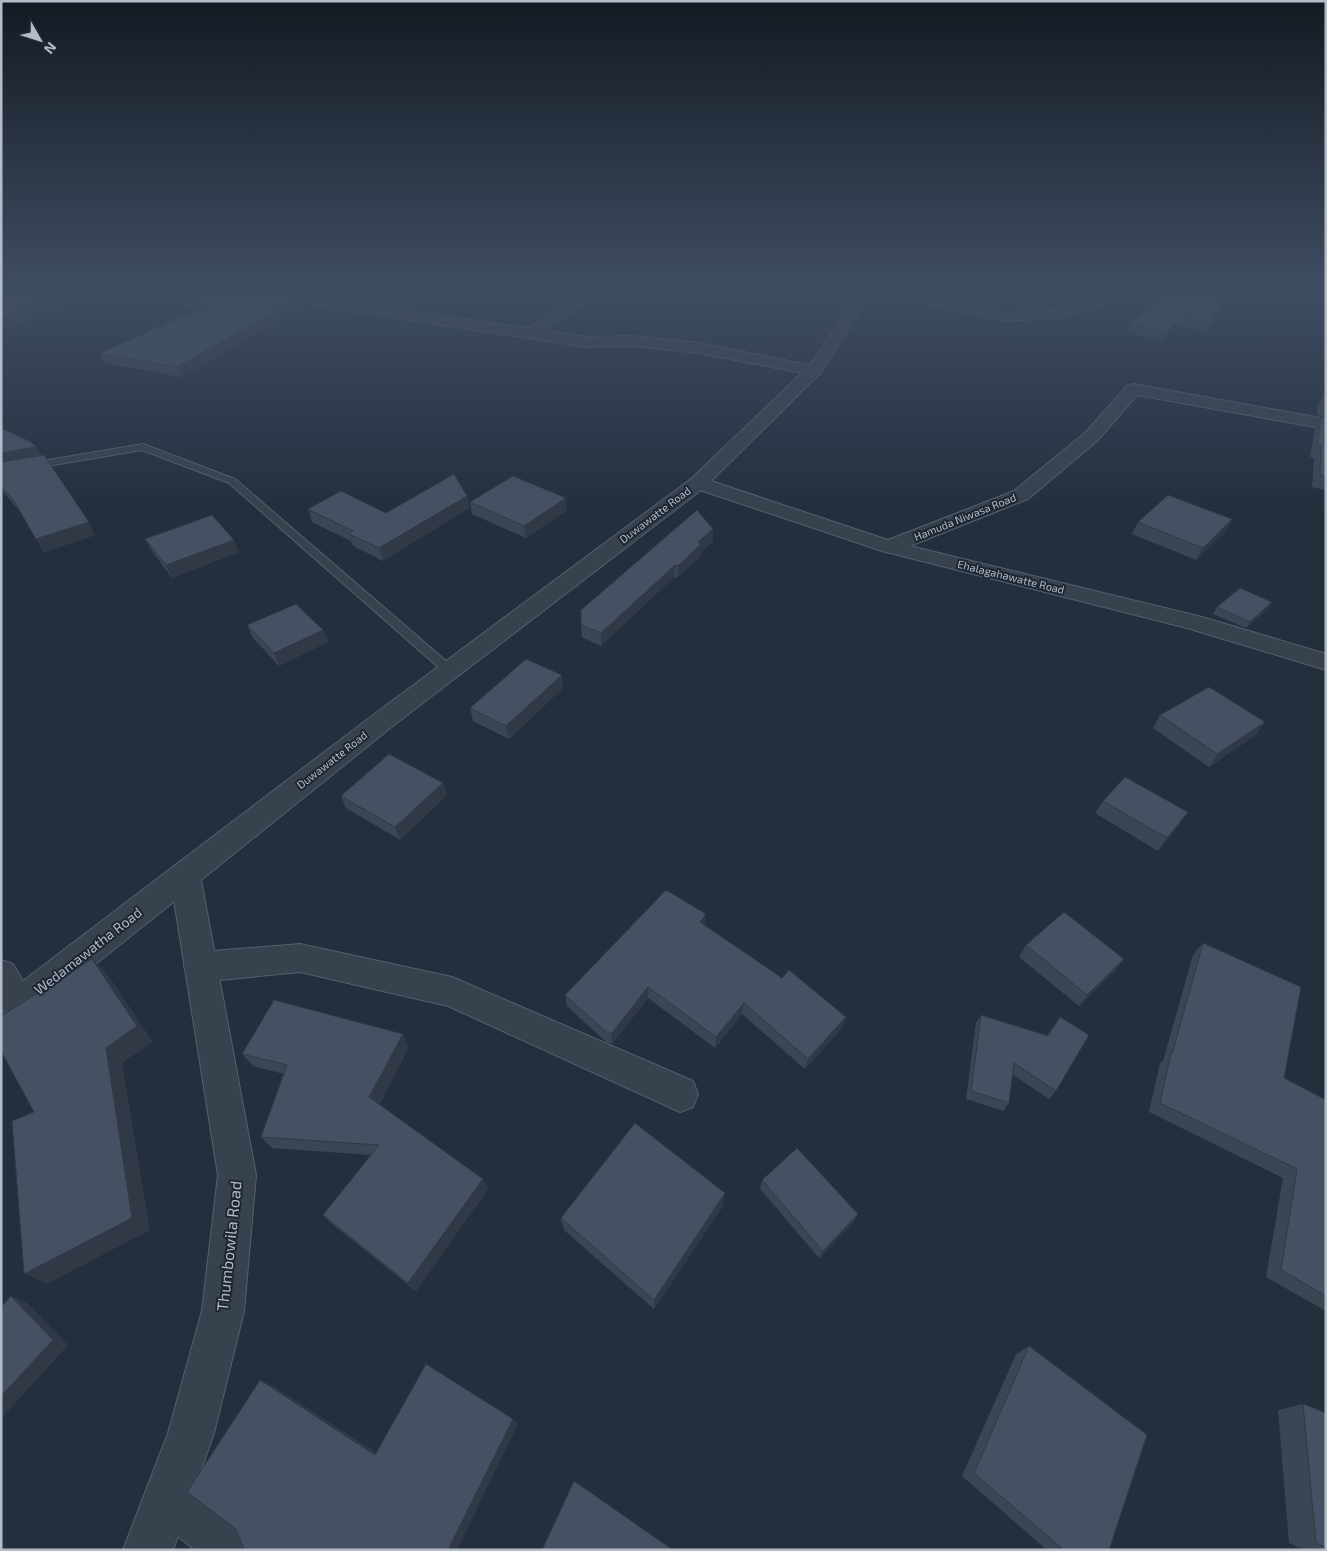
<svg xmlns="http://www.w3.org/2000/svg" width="1327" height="1551" viewBox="0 0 1327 1551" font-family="'Exo 2',sans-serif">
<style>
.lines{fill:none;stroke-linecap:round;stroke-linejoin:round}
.service-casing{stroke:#565f6c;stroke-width:2}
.minor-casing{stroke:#565f6c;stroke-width:2}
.tertiary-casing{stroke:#565f6c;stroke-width:2}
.service{fill:#38414e;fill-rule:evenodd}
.minor{fill:#38414e;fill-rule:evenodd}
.tertiary{fill:#38414e;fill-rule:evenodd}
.wall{fill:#3b4654}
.shaded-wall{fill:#303945}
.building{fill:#455162;stroke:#303945}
.labels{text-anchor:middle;stroke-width:4;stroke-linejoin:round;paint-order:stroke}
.far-street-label{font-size:11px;fill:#b4bcc9;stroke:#1d2633}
.street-label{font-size:14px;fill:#b4bcc9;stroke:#1d2633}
.near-street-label{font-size:16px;fill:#b4bcc9;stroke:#1d2633}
</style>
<rect width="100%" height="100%" fill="#242f3e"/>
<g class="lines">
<g class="service-casing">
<path id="service" d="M143,444L235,479L453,667L455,670L453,673H445L229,483L142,450L1,474V468Z"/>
</g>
<g class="minor-casing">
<g id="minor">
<path d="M589,288H602L597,297L534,335H524L522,332Z"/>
<path d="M1128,288H1149L1067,317L1006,321L894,297L867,299L820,374L814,376L806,371L858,292L894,289L1006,313L1065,309Z"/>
<path d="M1133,384L1326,419V429L1137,395L1098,440L1028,499L910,546L1202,617L1326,654V670L1187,628L882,551L691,487L688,483L691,479H705L888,540L1014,491L1086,432L1127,386Z"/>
<path d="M185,863L196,866L200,875L196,884L30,1016L18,1021L6,1016L1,1007V960L13,964L23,981L174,866Z"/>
<path d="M300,944L452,977L693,1081L698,1094L693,1107L680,1112L448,1006L300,972L200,982L188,977L184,967L188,957L200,952Z"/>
<path d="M168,1474L185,1481L253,1532L260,1550H195L151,1515L144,1498L151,1481Z"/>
</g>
</g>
<g class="tertiary-casing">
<path id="tertiary" d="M247,288H275L325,299L587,337L633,336L699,343L814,366L822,371L705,487L394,725L201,880L256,1175L244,1311L214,1433L173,1550H123L168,1433L202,1311L218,1175L170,875L174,866L376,713L691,479L802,373L699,353L633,346L587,347L325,307L253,292Z"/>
</g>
<use href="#service" class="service"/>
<use href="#minor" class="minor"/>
<use href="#tertiary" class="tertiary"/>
</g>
<g class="wall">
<path d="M286,288H494L460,303L424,292L410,303L356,298L352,301L325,297Z"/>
<path d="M1148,288H1232L1207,332L1178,326L1163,341L1126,332L1130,323L1160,295L1147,291Z"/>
<path d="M175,298L306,305L181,377L104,363L99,354L195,310L179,306Z"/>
<path d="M1325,393H1326V417L1317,415L1318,404Z"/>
<path d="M1321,417L1326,418V490L1312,487L1314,458L1310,457L1315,429Z"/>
<path d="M1,428L36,447L41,456L95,535L44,552L20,512L1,489Z"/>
<path d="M467,496L469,508L383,561L353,546L351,541L312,522L308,509L386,513Z"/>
<path d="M566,498L567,510L526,538L472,514L470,502Z"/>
<path d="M1232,519L1225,532L1196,560L1132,534L1138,522Z"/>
<path d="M713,529V541L701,552V556L677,578L674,577L601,646L582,637L581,625Z"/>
<path d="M145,539L239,552L172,578L152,551Z"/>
<path d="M1272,602L1268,609L1246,628L1213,614L1217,607Z"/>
<path d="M247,625L323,630L328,642L279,666L253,638Z"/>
<path d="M563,688L509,739L473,721L470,708Z"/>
<path d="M1160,715L1265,722L1256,735L1209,767L1153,728Z"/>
<path d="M443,783L447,795L400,840L346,808L341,796Z"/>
<path d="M1103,801L1179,825L1158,851L1095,813Z"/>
<path d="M705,926L782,978L846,1017L842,1028L805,1069L742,1014L715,1048L648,998L612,1044L606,1042L567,1006L565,995Z"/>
<path d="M1203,943L1284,1078L1326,1100V1311L1266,1277L1283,1178L1149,1112L1160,1063L1163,1061L1193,955Z"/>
<path d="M1026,945L1116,970L1079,1006L1019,957Z"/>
<path d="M981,1015L1047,1035L1060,1017L1056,1091L1049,1099L1012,1074L1009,1103L1003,1111L966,1099L976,1023Z"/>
<path d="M409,1047L379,1105L488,1189L416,1291L332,1224L323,1215L371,1155L272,1148L261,1137L284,1074L253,1066L242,1054Z"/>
<path d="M762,1180L858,1214L854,1222L819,1258L760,1189Z"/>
<path d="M723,1206L654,1309L564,1230L561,1218Z"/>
<path d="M1029,1346L1109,1550H1047L962,1476L1016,1354Z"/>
<path d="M1303,1404L1326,1413V1550H1304L1289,1543L1278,1410Z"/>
</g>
<g class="shaded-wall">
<path d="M76,288H110L1,332V318Z"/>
<path d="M416,288H423L424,292L410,303L408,295Z"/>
<path d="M473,288H494L460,303L459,294Z"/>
<path d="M1231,288H1232L1207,332L1211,323Z"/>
<path d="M354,290L356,298L352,301L350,292Z"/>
<path d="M303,296L306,305L181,377L177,367Z"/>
<path d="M1182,317L1178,326L1163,341L1167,332Z"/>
<path d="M36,447L43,459L1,466V453Z"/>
<path d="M467,496L469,508L383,561L379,548Z"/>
<path d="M566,498L567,510L526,538L524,526Z"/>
<path d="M1232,519L1225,532L1196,560L1203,548Z"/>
<path d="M89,522L95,535L44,552L36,539Z"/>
<path d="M713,529V541L701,552V556L677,578L678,566L698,542Z"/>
<path d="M234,540L239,552L172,578L166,565Z"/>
<path d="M675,565L674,577L601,646V633Z"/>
<path d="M1272,602L1268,609L1246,628L1250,622Z"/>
<path d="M323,630L328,642L279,666L274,653Z"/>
<path d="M562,675L563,688L509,739L506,726Z"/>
<path d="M1265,722L1256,735L1209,767L1217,754Z"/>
<path d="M443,783L447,795L400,840L395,827Z"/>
<path d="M1188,812L1179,825L1158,851L1167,838Z"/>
<path d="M706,914L705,926L700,922Z"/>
<path d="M92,959L108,975L153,1042L122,1063L150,1230L47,1284L24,1274Z"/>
<path d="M1124,959L1116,970L1079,1006L1087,995Z"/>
<path d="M648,987V998L612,1044L611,1034Z"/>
<path d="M744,1003L742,1014L715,1048L716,1037Z"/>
<path d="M846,1017L842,1028L805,1069L808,1059Z"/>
<path d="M403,1034L409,1047L376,1109L369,1097Z"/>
<path d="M483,1179L488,1189L416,1291L408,1283Z"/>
<path d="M725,1193L723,1206L654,1309V1300Z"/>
<path d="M858,1214L854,1222L819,1258L823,1251Z"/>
<path d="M11,1296L27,1303L68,1345L1,1419V1396Z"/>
<path d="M260,1380L275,1387L386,1459L375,1455Z"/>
<path d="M513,1419L518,1424L457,1550H448Z"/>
</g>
<g class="building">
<path d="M1,288H76L1,318Z"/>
<path d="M185,288H266L303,296L177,367L99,354L207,305L175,298Z"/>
<path d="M323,288H416L408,295L354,290L350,292Z"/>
<path d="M440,288H473L459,294Z"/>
<path d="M1167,288H1231L1211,323L1182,317L1167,332L1130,323Z"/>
<path d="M1325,393H1326V404H1323Z"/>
<path d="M1321,417L1326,418V476L1320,475L1321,446L1317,445Z"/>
<path d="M1,428L31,442L36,447L1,453Z"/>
<path d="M44,455L89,522L36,539L14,501L1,486V462Z"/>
<path d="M454,474L467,496L379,548L349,534L353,531L308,509L341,491L386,513Z"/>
<path d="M513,476L566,498L524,526L470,502Z"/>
<path d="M1168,495L1232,519L1203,548L1138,522Z"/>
<path d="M697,510L713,529L698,542L701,544L678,566L675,565L601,633L581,625V610Z"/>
<path d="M212,515L234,540L166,565L145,539Z"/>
<path d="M1240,588L1272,602L1250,622L1217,607Z"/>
<path d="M296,604L323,630L274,653L247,625Z"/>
<path d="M526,659L562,675L506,726L470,708Z"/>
<path d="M1209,687L1265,722L1217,754L1160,715Z"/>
<path d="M389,754L443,783L395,827L341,796Z"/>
<path d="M1125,777L1188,812L1167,838L1103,801Z"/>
<path d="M666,890L706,914L700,922L782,978L789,970L846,1017L808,1059L744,1003L716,1037L648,987L611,1034L605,1031L565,995Z"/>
<path d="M1064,912L1124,959L1087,995L1026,945Z"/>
<path d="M1203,943L1301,987L1284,1078L1326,1100V1296L1281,1270L1297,1169L1160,1103L1171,1053L1172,1054Z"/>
<path d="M92,959L137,1026L106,1048L132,1218L24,1274L12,1121L34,1112L1,1051V1016Z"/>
<path d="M274,1000L403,1034L369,1097L483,1179L408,1283L323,1215L379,1145L261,1137L287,1065L242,1054Z"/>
<path d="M981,1015L1048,1036L1060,1017L1089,1035L1056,1091L1014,1063L1009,1103L971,1091Z"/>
<path d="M635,1123L725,1193L654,1300L561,1218Z"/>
<path d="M797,1148L858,1214L823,1251L762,1180Z"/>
<path d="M11,1296L53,1340L1,1396V1307Z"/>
<path d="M1029,1346L1147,1435L1109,1550H1064L974,1473Z"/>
<path d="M426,1364L513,1419L448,1550H244V1549L236,1529L187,1492L260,1380L375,1455Z"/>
<path d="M1303,1404L1326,1413V1547L1316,1543Z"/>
<path d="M574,1481L673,1550H542Z"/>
</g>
<linearGradient id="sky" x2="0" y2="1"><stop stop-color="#141a22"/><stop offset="0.57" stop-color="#3f4d63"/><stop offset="1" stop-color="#3f4d63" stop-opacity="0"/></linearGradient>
<rect width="1327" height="506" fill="url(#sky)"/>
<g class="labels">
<g class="far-street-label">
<text transform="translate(655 515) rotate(-37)" y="4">Duwawatte Road</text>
<text transform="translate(965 517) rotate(-22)" y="4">Hamuda Niwasa Road</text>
<text transform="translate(1011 577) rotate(14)" y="4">Ehalagahawatte Road</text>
<text transform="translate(332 760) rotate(-38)" y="4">Duwawatte Road</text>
</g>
<g class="street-label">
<text transform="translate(88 951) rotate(-38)" y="5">Wedamawatha Road</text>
</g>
<g class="near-street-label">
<text transform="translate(229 1246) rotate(-84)" y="6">Thumbowila Road</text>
</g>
</g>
<rect width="1327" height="1551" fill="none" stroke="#b4bcc9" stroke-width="5"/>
<g transform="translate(40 40) rotate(129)" stroke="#1d2633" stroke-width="4" paint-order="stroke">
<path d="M0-4L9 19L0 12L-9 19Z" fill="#b4bcc9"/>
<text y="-8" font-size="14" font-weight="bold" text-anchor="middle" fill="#b4bcc9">N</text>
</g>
</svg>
